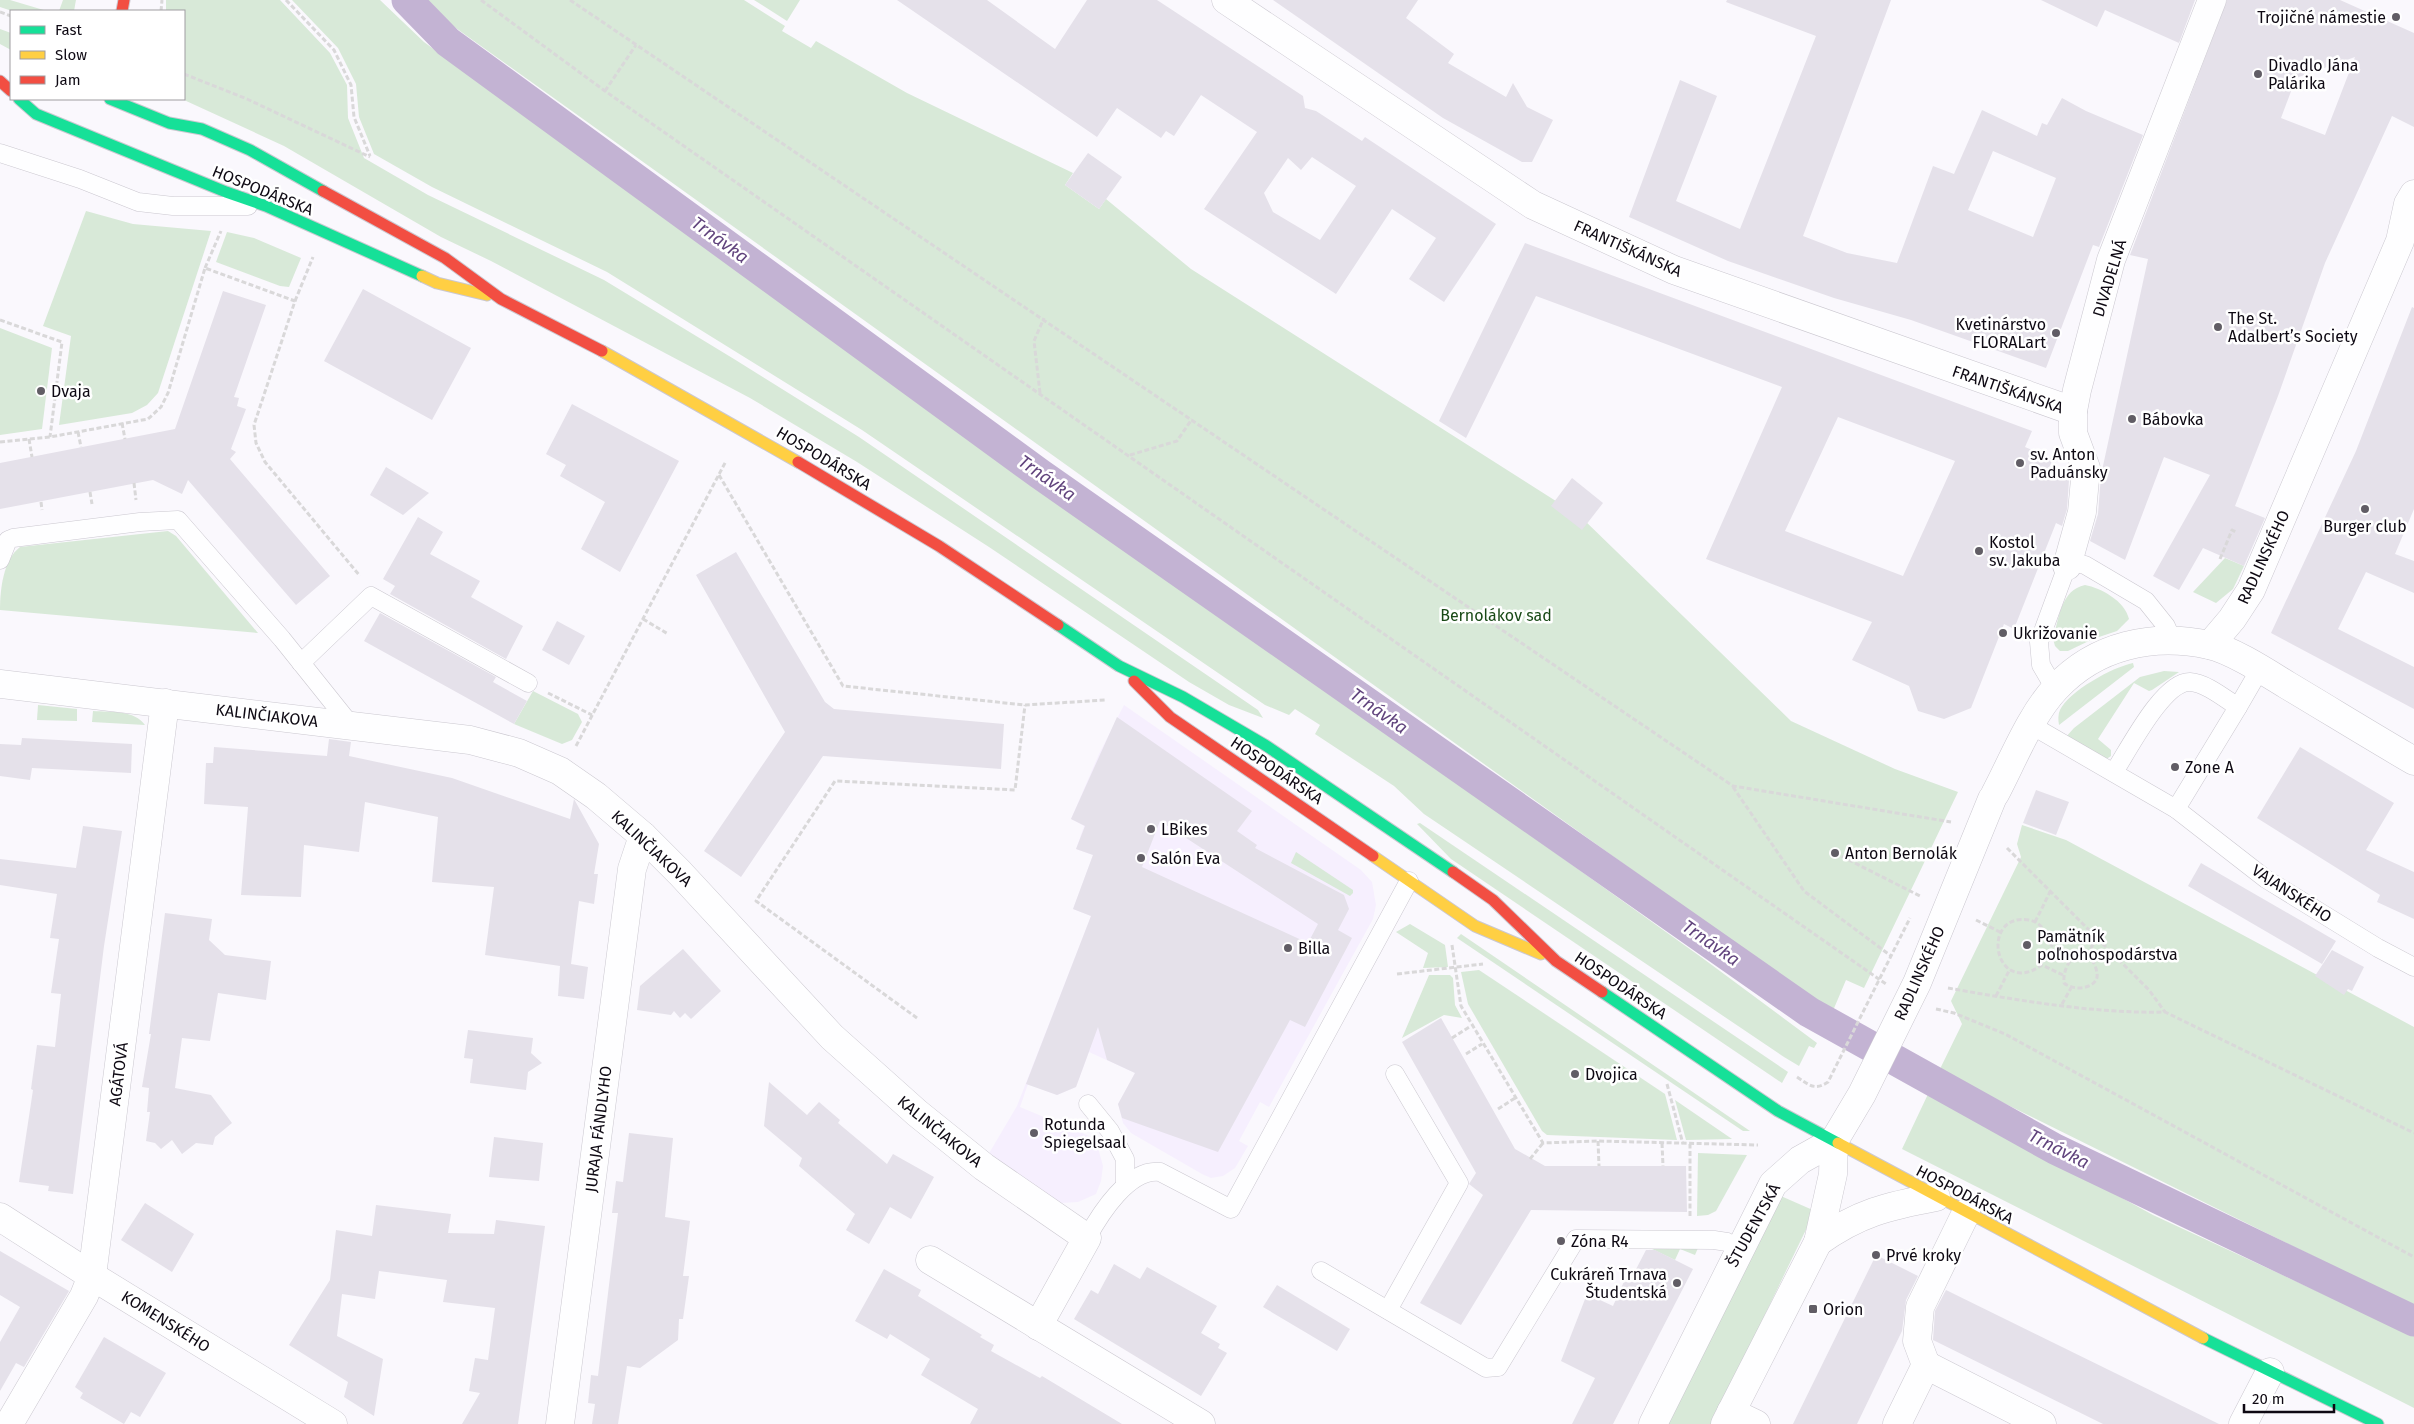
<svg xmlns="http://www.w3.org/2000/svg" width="2414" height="1424" viewBox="0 0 2414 1424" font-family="'Fira Sans',sans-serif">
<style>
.built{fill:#f6effe}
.green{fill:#d8e9d8}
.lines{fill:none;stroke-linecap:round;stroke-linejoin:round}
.canal{stroke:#c3b3d3;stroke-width:31}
.building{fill:#e5e1ea;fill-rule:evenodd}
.lane-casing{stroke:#cbc8d0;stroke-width:19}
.street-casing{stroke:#cbc8d0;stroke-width:29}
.fast-casing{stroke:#cbc8d0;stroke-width:13}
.slow-casing{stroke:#cbc8d0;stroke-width:13}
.jam-casing{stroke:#cbc8d0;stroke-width:13}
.path{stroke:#d9d8d9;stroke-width:3;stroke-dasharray:5 2.5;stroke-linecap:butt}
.lane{stroke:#fefeff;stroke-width:18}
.street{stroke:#fefeff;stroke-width:28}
.fast{stroke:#16e098;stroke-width:11}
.slow{stroke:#ffcf43;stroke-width:11}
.jam{stroke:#f24e42;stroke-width:11}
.poi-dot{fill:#615d65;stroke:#fff;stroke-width:2}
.labels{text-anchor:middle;stroke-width:5;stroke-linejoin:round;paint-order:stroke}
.poi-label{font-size:16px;fill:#0e0913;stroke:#fff;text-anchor:start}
.street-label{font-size:16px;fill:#0e0913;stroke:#fff}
.park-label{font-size:16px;fill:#1a4a17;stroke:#fff}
.water-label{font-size:18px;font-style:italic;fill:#61447d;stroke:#fff}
</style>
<rect width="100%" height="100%" fill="#faf8fd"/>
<path class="built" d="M1124,705L1361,870L1372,882L1376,905L1373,919L1269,1107L1260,1102L1239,1141L1248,1146L1235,1168L1223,1176L1211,1178L1202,1174L1131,1133L1123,1123L1118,1104L1135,1073L1089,1052L1076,1087L1057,1095L1028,1084L1020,1107L1089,1136L1098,1148L1103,1166L1101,1181L1096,1194L1078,1202L1061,1203L988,1155L1017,1106L1091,916L1073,909L1093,855L1076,849L1084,826L1071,819L1099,754Z"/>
<g class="green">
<path d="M0,0H10L47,11H12L0,7Z"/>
<path d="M63,0H76L74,11H59Z"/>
<path d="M166,0H280L330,53L347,85L348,118L364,158L428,195L604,280L734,359L859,437L1258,710L1263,718L1229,705L1189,682L989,547L857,462L750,398L491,261L441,237L284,146L184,100L182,99L184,11H166Z"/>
<path d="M292,0H380L424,42L526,117L1701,957L1817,1043L1814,1048L1809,1046L1799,1066L1784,1057L1424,814L1394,786L1315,734L1320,725L1295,709L1289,715L1265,705L862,430L607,272L432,187L374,154L359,117L356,84L338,48Z"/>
<path d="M428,0H744L785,26L782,31L811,48L816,41L907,93L1073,173L1065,185L1099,209L1106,199L1191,269L1581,517L1791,721L1895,769L1958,792L1864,988L1846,980L1832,1013L453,26Z"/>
<path d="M754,0H800L787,21Z"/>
<path d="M0,29L11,33V50L0,44Z"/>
<path d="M86,211L133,224L211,231L158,393L147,405L132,413L59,425L71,336L43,326Z"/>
<path d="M227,232L254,238L301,258L289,287L280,286L216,262Z"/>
<path d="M0,328L52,348L42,429L0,435Z"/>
<path d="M168,531L176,536L258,633L0,610C0,590 3,560 20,547Z"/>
<path d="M2225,558L2244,566L2233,589L2216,603L2193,592Z"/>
<path d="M2085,585C2101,588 2125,601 2129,619L2117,631L2093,639L2068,651H2060L2055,646L2053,639C2059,618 2061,590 2085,585Z"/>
<path d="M2133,663L2134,667L2059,725C2058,720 2058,714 2060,710C2069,691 2113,667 2133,663Z"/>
<path d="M2164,671L2179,672L2152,690L2149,691L2134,683L2098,739L2111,750V756L2105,760L2065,738L2074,728L2140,677Z"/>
<path d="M533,691L578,714L582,722L572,740L562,744L514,724Z"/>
<path d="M38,705L77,709V721L37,720Z"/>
<path d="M93,711C110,712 135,710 145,725L92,722Z"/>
<path d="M1420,823L1788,1072L1782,1083L1451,859L1417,824Z"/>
<path d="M2022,825L2066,840L2414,1027V1306L1939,1071L1962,1024L1951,1001L2021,857L2017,844Z"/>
<path d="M1296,852L1353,890V893L1350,896L1291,863Z"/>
<path d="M1410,924L1445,945L1448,967L1423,968L1428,953L1396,932Z"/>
<path d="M1461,934L1750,1131H1743L1457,938Z"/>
<path d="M1479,970L1665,1094L1677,1140L1547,1135L1542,1131L1468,1004L1461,972Z"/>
<path d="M1429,975H1450L1453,978L1455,1005L1462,1018L1444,1015L1402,1038Z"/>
<path d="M1929,1092L2153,1215L2414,1336V1408L1902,1149Z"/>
<path d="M1675,1100L1732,1139L1686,1140Z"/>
<path d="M1698,1153L1747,1155L1716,1211L1708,1215L1697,1216Z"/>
<path d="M1776,1194L1815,1211L1712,1424H1663Z"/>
<path d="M1648,1247L1698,1248L1695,1255L1680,1249L1675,1260Z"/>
</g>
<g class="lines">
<path class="canal" d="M407,0L448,42L1040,474L1809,1012L2055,1149L2414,1321"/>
</g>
<g class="building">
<path d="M897,0H987L1055,49L1087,0H1157L1303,96L1305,108L1316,111L1362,141L1365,137L1496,224L1444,302L1409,279L1436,238L1392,209L1336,294L1204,209L1257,132L1201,95L1174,136L1166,131L1161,138L1117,108L1097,137ZM1312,157L1356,186L1320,240L1273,212L1264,193L1288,158L1301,170Z"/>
<path d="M1273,0H1418L1406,18L1454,54L1448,63L1506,97L1513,83L1527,107L1553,120L1532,162H1522L1443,118Z"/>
<path d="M1727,0H1891L1803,236L1847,253L1897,263L1933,166L1954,174L1982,110L2037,136L2042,123L2047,125L2062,98L2086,111L2143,135L2099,247L2093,245L2046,368L1911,320L1834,298L1728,261L1629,217L1680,80L1717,96L1676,201L1740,229L1816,36L1726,2ZM1993,151L2056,178L2033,237L1968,210Z"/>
<path d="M2041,0H2195L2179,43L2105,10L2097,27Z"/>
<path d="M2227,0H2340L2414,33V127L2392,116L2325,263L2278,396L2235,506L2265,518L2244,566L2203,548L2179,590L2153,576L2210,475L2164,457L2125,560L2090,541L2098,514L2101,475L2148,259L2130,255ZM2355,57L2325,135L2281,118L2296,78Z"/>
<path d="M1088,153L1122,177L1099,209L1065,185Z"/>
<path d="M1525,243L2032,431L2025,447L2053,459L2047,472L2069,480L2067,509L2062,526L2056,523L2014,629L2004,624L1971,708L1944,719L1918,711L1909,686L1852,660L1872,622L1706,559L1782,387L1536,296L1466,438L1439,421ZM1838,417L1955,461L1903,576L1785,531Z"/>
<path d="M363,289L471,348L432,420L324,361Z"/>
<path d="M223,291L266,305L234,397L239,398L237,406L246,409L231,449L236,452L230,459L330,576L296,605L188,480L182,494L153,480L0,509V463L175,429Z"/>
<path d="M2412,307L2414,308V509L2395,554L2414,561V593L2366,572L2338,629L2414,667V709L2271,633L2356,451Z"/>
<path d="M572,404L679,461L620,572L581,549L605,502L560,476L566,465L546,454Z"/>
<path d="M386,467L429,493L403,515L370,495Z"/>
<path d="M1572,478L1603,503L1582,530L1551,506Z"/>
<path d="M418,517L443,532L430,554L480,581L471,597L523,626L506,659L390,594L395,586L383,579Z"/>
<path d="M736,552L825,702L834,709L1004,724L1001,769L823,756L741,877L704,851L785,732L696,575Z"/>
<path d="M380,613L496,677L493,682L527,701L514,724L364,641Z"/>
<path d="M557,621L585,636L569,665L542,650Z"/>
<path d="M1117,717L1252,811L1237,831L1257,845L1255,848L1344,895L1349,909L1338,930L1352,938L1305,1027L1290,1020L1218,1152L1122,1118L1118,1104L1135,1073L1107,1060L1098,1027L1076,1087L1057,1095L1026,1084L1091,916L1073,909L1093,855L1076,849L1085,826L1071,819ZM1160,821L1318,924L1308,943L1142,867Z"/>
<path d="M22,738L132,744L131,773L32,768L30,780L0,776V744L21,745Z"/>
<path d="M329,739L351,742L349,756L452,778L570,819L574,799L599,844L594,874H598L594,904L579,901L571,964L588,967L584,999L558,996L560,966L485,955L494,887L432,882L438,817L365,802L359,852L304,845L301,897L241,895L248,807L204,804L206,763H213L214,747L327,756Z"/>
<path d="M2300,747L2394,803L2366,850L2414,872V919L2377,902L2380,895L2257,818Z"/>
<path d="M2036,790L2069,802L2056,835L2023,823Z"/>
<path d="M83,826L122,831L104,946L73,1194L48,1191L49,1186L19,1182L33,1090L31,1089L37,1045L55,1047L61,994L51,993L59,939L50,938L57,894L0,885V859L76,868Z"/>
<path d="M2201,863L2336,941L2322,964L2188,886Z"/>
<path d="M165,913L212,919L209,940L225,955L271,961L266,1000L218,993L210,1041L182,1038L175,1088L211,1095L232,1123L215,1137L213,1145L196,1143L182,1154L172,1140L161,1149L155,1143L146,1141L150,1112H147L149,1088L142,1087L151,1034H149Z"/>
<path d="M683,949L721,991L691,1019L685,1013L680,1018L674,1011L671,1015L637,1010L640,986Z"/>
<path d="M2332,950L2364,967L2352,991L2348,989L2344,995L2315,976Z"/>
<path d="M1441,1018L1515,1149L1545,1166H1686L1687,1212L1531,1210L1461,1325L1420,1303L1483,1195L1469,1184L1476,1173L1402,1042Z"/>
<path d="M468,1030L533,1038L531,1053L542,1063L528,1072L526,1090L470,1083L473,1059L464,1058Z"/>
<path d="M769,1082L807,1115L819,1102L840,1120L838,1123L887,1164L893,1154L934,1177L911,1219L890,1207L869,1244L846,1230L855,1214L799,1166L802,1158L764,1126Z"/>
<path d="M629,1133L673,1138L665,1217L690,1221L683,1276H689L683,1319H679L678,1340L640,1368L627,1366L618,1424H592L595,1404L588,1403L591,1375L598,1376L609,1285L618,1213H612L616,1181L623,1182Z"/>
<path d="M494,1137L543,1143L539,1181L489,1177Z"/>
<path d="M145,1203L194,1234L172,1272L121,1240Z"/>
<path d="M376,1205L451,1214L448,1233L494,1234L496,1220L545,1226L518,1424H462L480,1393L469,1391L475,1358L488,1360L495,1308L443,1302L447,1280L379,1271L375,1299L342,1294L337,1336L383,1359L374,1416L344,1397L348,1382L289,1345L330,1280L336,1230L372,1236Z"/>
<path d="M1646,1250H1655L1693,1269L1613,1424H1572L1595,1378L1561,1361L1587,1294L1613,1306L1627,1275L1632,1277Z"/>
<path d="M0,1251L69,1291L24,1367L16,1363L0,1391V1342L20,1307L0,1295Z"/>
<path d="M1876,1255L1918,1276L1906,1300L1902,1331L1857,1424H1793Z"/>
<path d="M1114,1264L1140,1279L1147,1267L1217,1306L1201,1333L1220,1344L1218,1348L1227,1353L1201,1396L1074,1319L1091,1290L1098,1294Z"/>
<path d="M884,1269L921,1290L918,1296L982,1335L980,1337L994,1345L991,1351L1040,1378L1042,1376L1122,1424H970L978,1409L921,1375L930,1359L890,1334L887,1339L855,1321Z"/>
<path d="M1277,1285L1350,1329L1337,1351L1263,1307Z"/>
<path d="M1946,1290L2219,1424H2103L1933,1340L1935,1311Z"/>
<path d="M104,1337L166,1373L140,1417L131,1412L124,1424L80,1398L83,1393L75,1387Z"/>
</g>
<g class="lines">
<g class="lane-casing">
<g id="lane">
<path d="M0,153L80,179L138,202L173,206H248"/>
<path d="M0,560L8,540L13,538L140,522L178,520L282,639L350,724"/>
<path d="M301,663L371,596L528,683"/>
<path d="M2055,689L2041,665L2039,642L2067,566L2076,563L2085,565L2146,601L2166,626L2173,642"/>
<path d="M2238,707L2260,669"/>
<path d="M2031,725L2176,809L2266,879L2378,948L2414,967"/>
<path d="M2114,772C2128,751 2163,681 2190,682C2206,683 2224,698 2238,707L2176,809"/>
<path d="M1088,1104L1110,1131L1125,1159V1186"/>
<path d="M1087,1238C1100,1214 1129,1168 1160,1172L1231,1209L1409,881"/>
<path d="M1321,1271L1486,1368L1498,1367L1576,1239L1714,1240L1727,1242L1739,1248"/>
<path d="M1388,1310L1459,1183L1395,1074"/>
</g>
</g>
<g class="street-casing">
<g id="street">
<path d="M1226,0L1533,205L1674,270L2073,411"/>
<path d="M2067,566L2082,512L2086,468L2073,433V411L2077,390L2111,260L2212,0"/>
<path d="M2210,645L2232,619L2251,590L2400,241L2408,204L2414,194"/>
<path d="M0,684L470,740L519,753L560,771L596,796L643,836L680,873L832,1037L917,1113L984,1167L1087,1238L1038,1326"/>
<path d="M1995,794C2012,762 2031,714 2056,688C2096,645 2153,633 2209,645C2232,650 2266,672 2287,685C2329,710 2371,736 2414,761"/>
<path d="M0,1217L92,1276L333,1424"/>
<path d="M1818,1242C1858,1213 1888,1206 1936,1197"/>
<path d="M930,1260L1201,1424"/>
<path d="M1926,1365L1917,1341L1920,1307L1966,1213"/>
<path d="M1731,1412L1756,1424"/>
<path d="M9,1424L84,1296L92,1276L165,703"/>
<path d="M560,1424L632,869L643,836"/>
<path d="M1653,1424L1773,1184L1800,1160L1834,1141"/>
<path d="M1725,1424L1818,1242L1833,1174L1834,1141L1862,1094L1917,983L1992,799"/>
<path d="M1897,1424L1926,1365L2042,1424"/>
<path d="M2243,1424L2270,1372"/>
</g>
</g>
<g class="fast-casing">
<g id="fast">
<path d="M19,99L36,114L226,192L266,206L422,276"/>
<path d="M110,99L169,123L202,129L250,150L323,191"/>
<path d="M1058,625L1119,666L1183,697L1265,745L1453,872"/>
<path d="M1602,992L1778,1111L1838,1143"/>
<path d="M2203,1338L2378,1424"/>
</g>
</g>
<g class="slow-casing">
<g id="slow">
<path d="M422,276L437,283L487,295"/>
<path d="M602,351L798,462"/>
<path d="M1373,856L1475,926L1541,954"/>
<path d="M1838,1143L2203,1338"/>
</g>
</g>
<g class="jam-casing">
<g id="jam">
<path d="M122,11L124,0"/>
<path d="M0,81L11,91"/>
<path d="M323,191L445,258L501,299L602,351"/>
<path d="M798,462L939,546L1058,625"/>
<path d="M1134,681L1170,717L1373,856"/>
<path d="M1453,872L1493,900L1556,961L1602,992"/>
</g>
</g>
<g class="path">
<path d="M286,0L334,50L351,85L354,117L370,156"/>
<path d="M481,0L605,91L1886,984"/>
<path d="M570,0L1733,786L1951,822"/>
<path d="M161,11L162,0"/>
<path d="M0,12L11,16"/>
<path d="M184,74L247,99L370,157"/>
<path d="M605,91L636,45"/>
<path d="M205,268L221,231"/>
<path d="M295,301L313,257"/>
<path d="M0,320L62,342L50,437"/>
<path d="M1040,393L1034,341L1044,318"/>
<path d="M122,423L125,439"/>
<path d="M78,432L81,447"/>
<path d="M29,439L32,457"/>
<path d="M0,442L50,437L148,419L161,407L168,393L205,268L295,301L254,425L256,443L265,462L360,576"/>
<path d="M1130,455L1177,441L1192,419"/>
<path d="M719,475L843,686L1025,705L1105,700"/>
<path d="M134,483L136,500"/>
<path d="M90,492L92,504"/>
<path d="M41,502L42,510"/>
<path d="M2220,559L2232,530L2236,532"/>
<path d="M643,619L668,634"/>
<path d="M548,693L592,715"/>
<path d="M576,746L726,461"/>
<path d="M1733,787L1804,891L1891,956"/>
<path d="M2007,848L2149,990L2165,1012"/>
<path d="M1835,853L1920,896"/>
<path d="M1976,920L2000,932"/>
<path d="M2035,922L2051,890"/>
<path d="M1452,945L1461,1006L1543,1143L1598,1141L1758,1145"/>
<path d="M2079,954C2082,954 2085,954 2087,955C2093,958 2100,974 2096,980C2090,990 2072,990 2064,983C2063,972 2068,959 2079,954Z"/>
<path d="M2087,955L2097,937"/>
<path d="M1397,974L1483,964"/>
<path d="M2063,975L2042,965C1994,999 1979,912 2029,920C2041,922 2048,933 2051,945L2073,957"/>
<path d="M1948,988C2016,1000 2097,1014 2165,1012L2414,1133"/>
<path d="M1996,996L2010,969"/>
<path d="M2062,1004L2071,988"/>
<path d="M1936,1009L1954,1013L2005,1034L2414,1257"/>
<path d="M917,1018L756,901L835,781L1015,790L1025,705"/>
<path d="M1452,1038L1471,1026"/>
<path d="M1466,1054L1482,1044"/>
<path d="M1797,1077C1809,1085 1815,1091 1828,1082L1910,918"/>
<path d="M1667,1084L1683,1144"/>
<path d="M1498,1109L1515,1098"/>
<path d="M1598,1141L1599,1166"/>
<path d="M1662,1143L1663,1166"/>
<path d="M1530,1159L1543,1143"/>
<path d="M1690,1216V1144"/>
</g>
<use href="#lane" class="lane"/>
<use href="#street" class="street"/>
<use href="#fast" class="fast"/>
<use href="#slow" class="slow"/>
<use href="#jam" class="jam"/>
</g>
<g class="poi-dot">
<circle cx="2396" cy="17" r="5"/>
<circle cx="2258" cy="74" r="5"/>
<circle cx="2218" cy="327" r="5"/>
<circle cx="2056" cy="333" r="5"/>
<circle cx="41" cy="391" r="5"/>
<circle cx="2132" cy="419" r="5"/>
<circle cx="2020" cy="463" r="5"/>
<circle cx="2365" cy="509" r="5"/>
<circle cx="1979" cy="551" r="5"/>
<circle cx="2003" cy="633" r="5"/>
<circle cx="2175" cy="767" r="5"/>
<circle cx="1151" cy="829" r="5"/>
<circle cx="1835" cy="853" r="5"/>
<circle cx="1141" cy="858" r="5"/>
<circle cx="2027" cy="945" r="5"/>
<circle cx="1288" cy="948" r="5"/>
<circle cx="1575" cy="1074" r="5"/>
<circle cx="1034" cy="1133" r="5"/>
<circle cx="1561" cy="1241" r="5"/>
<circle cx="1876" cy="1255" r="5"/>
<circle cx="1677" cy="1283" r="5"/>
<rect x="1808" y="1304" width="10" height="10" rx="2.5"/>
</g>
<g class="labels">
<g class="poi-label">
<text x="2386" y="23" text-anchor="end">Trojičné námestie</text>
<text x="2268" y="71">Divadlo Jána<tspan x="2268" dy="18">Palárika</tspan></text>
<text x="2228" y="324">The St.<tspan x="2228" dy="18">Adalbert’s Society</tspan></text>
<text x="2046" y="330" text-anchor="end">Kvetinárstvo<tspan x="2046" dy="18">FLORALart</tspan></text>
<text x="51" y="397">Dvaja</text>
<text x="2142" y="425">Bábovka</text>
<text x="2030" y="460">sv. Anton<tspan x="2030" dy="18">Paduánsky</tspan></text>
<text x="2365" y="532" text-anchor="middle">Burger club</text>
<text x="1989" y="548">Kostol<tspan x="1989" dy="18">sv. Jakuba</tspan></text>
<text x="2013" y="639">Ukrižovanie</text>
<text x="2185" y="773">Zone A</text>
<text x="1161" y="835">LBikes</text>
<text x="1845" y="859">Anton Bernolák</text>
<text x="1151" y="864">Salón Eva</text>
<text x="2037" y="942">Pamätník<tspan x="2037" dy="18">poľnohospodárstva</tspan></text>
<text x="1298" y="954">Billa</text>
<text x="1585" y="1080">Dvojica</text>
<text x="1044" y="1130">Rotunda<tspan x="1044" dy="18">Spiegelsaal</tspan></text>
<text x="1571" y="1247">Zóna R4</text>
<text x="1886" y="1261">Prvé kroky</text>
<text x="1667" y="1280" text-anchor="end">Cukráreň Trnava<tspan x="1667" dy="18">Študentská</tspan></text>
<text x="1823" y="1315">Orion</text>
</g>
<g class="street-label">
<text transform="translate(263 190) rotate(22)" y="6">HOSPODÁRSKA</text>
<text transform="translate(1628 248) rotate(24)" y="6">FRANTIŠKÁNSKA</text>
<text transform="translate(2109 278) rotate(-73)" y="6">DIVADELNÁ</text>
<text transform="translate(2008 389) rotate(19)" y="6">FRANTIŠKÁNSKA</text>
<text transform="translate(824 458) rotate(31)" y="6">HOSPODÁRSKA</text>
<text transform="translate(2263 557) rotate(-65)" y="6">RADLINSKÉHO</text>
<text transform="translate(267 715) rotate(7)" y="6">KALINČIAKOVA</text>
<text transform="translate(1277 770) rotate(34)" y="6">HOSPODÁRSKA</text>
<text transform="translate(652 848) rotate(43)" y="6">KALINČIAKOVA</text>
<text transform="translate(2292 893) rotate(33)" y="6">VAJANSKÉHO</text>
<text transform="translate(1919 973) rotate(-66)" y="6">RADLINSKÉHO</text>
<text transform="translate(1621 985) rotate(34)" y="6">HOSPODÁRSKA</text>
<text transform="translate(118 1074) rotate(-83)" y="6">AGÁTOVÁ</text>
<text transform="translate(598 1129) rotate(-83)" y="6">JURAJA FÁNDLYHO</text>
<text transform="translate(940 1131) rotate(39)" y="6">KALINČIAKOVA</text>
<text transform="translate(1965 1194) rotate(28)" y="6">HOSPODÁRSKA</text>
<text transform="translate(1753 1225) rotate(-61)" y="6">ŠTUDENTSKÁ</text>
<text transform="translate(166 1321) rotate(32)" y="6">KOMENSKÉHO</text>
</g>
<g class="park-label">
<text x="1496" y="621">Bernolákov sad</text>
</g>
<g class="water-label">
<text transform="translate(720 240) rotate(36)" y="6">Trnávka</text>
<text transform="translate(1047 478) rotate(35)" y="6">Trnávka</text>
<text transform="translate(1379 711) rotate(35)" y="6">Trnávka</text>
<text transform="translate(1711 943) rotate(35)" y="6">Trnávka</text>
<text transform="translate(2059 1149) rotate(27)" y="6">Trnávka</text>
</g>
</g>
<rect x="10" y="10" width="175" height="90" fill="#ffffff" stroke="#9f9da1"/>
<rect x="20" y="26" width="25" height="8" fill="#16e098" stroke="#9f9da1"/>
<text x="55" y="35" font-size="15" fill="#0e0913">Fast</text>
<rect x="20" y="51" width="25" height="8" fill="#ffcf43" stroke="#9f9da1"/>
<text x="55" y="60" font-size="15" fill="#0e0913">Slow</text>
<rect x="20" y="76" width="25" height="8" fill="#f24e42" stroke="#9f9da1"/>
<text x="55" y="85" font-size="15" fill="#0e0913">Jam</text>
<path d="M2244 1404v8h90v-8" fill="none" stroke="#0e0913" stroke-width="2.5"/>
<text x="2252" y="1404" font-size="15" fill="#0e0913" stroke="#ffffff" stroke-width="4" paint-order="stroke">20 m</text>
</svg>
